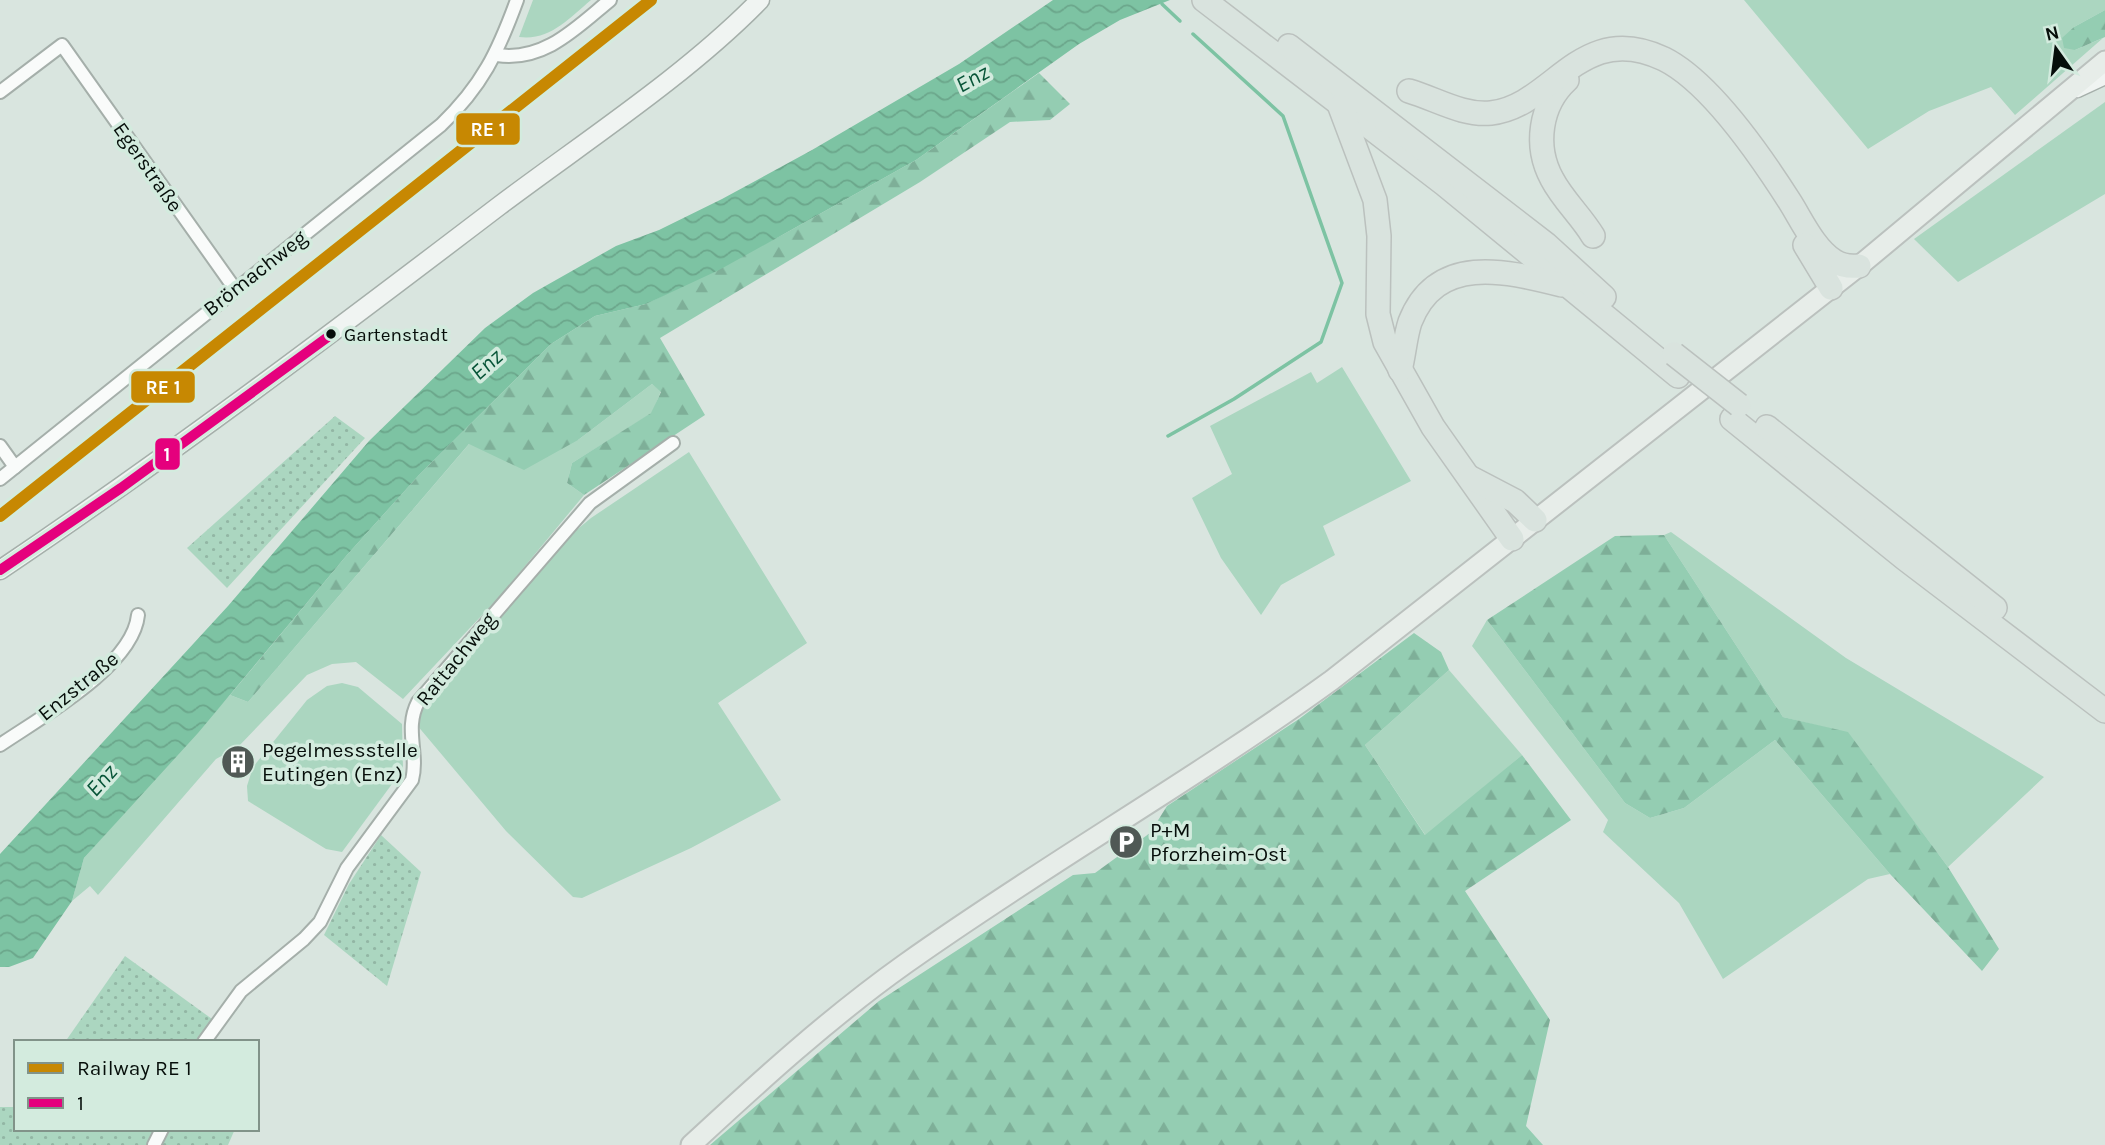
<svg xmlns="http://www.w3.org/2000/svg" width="2105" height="1145" viewBox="0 0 2105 1145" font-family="Karla,sans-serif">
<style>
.grass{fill:#abd6c0}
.forest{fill:url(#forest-firs)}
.garden{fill:url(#garden-dots)}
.water{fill:url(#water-waves)}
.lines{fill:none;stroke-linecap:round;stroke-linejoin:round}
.stream{stroke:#7dc3a3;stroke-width:3.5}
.street-casing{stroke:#a5afaa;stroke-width:16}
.secondary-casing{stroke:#a5afaa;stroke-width:21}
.primary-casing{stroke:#bbc1be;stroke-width:23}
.highway-casing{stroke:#bbc1be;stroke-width:26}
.street{stroke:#f9fbfa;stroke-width:12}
.secondary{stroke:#f0f4f2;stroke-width:18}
.primary{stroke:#e7ede9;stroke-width:19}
.highway{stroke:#d9e3de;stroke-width:23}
.highway-bridge-casing{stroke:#bbc1be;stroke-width:26;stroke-linecap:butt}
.highway-bridge{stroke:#d9e3de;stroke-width:23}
.bus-1-casing{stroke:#d3ebde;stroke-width:16}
.bus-1{stroke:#e5007d;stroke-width:10}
.rail-1-casing{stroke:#d3ebde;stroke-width:18}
.rail-1{stroke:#c78802;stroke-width:12}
.bus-dot{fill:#060e0a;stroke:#d3ebde;stroke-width:2.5}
.labels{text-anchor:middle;stroke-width:7;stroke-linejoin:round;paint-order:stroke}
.bus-label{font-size:19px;fill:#060e0a;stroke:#d3ebde;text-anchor:start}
.street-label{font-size:21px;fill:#060e0a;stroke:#d3ebde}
.poi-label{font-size:21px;fill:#060e0a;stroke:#d3ebde;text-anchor:start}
.water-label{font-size:23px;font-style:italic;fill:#085538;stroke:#d3ebde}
.line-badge{stroke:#d3ebde;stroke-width:2.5}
.badge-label{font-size:19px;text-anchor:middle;font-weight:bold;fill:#fff}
</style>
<defs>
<pattern id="forest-firs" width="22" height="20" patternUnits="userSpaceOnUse" patternTransform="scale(1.75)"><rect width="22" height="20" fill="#94cdb2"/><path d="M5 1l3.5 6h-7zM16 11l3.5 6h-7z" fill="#7eaf98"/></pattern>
<pattern id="garden-dots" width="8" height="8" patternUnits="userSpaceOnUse" patternTransform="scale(1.75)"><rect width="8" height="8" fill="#abd6c0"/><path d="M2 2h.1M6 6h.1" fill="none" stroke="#92b6a4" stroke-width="1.8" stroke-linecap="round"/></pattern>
<pattern id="water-waves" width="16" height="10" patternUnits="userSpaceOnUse" patternTransform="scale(1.75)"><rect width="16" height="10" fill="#7dc3a3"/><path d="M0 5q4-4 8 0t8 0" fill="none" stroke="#6ba68b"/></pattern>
</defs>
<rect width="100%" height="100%" fill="#d9e5df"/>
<g class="grass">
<path d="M533,0H591C568,19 550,41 519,37Z"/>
<path d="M1744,0H2105V10L2074,27L2075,50L2103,38L2015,115L1991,87L1929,111L1868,149Z"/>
<path d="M2105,102V194L1958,282L1914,239Z"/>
<path d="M1342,367L1411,481L1323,526L1335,555L1281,585L1261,615L1221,558L1192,498L1232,474L1210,426L1311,372L1317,383Z"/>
<path d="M652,384L661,391L652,413L572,463L567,483L584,495L501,595L403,699L356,662L332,664L307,675L238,747L216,759L98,895L90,886L72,901L84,858L230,695L248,702L470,443L578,440Z"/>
<path d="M689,452L807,643L718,703L781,800L691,848L582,898L573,897L506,831L411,718L537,563L591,518Z"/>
<path d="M1671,532L1846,658L2044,777L1948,867L1848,733L1783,717L1664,535Z"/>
<path d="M1487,620L1625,803L1650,818L1684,808L1775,740L1890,874L1868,879L1723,979L1679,903L1603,832L1608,820L1472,646Z"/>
<path d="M1449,670L1522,755L1426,836L1365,745Z"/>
<path d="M342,683L358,687L402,724L403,769L342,852L326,849L248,801L247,786L253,767L307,700L327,686Z"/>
</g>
<g class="forest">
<path d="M2105,10V37L2075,50L2064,48L2062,38L2074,27Z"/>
<path d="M1039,73L1070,104L1050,120L1010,122L920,182L660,338L705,415L584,495L567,483L572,463L651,413L661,392L652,384L578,440L524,470L469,444L248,702L230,695L347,555L419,475L551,344L595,316L646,304L784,234L916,160Z"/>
<path d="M1664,535L1783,717L1848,732L1948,867L1999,949L1982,971L1890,874L1775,740L1684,808L1650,818L1625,803L1487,620L1615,536Z"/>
<path d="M1414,633L1441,652L1449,670L1365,745L1425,835L1522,755L1571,820L1465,891L1550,1020L1526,1126L1543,1145H710L879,1001L1073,875L1095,873L1150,833L1167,806L1299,719Z"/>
</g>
<g class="garden">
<path d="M335,416L365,438L227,588L187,548Z"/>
<path d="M381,835L421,872L387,986L324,935L349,884Z"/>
<path d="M125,956L212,1019L199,1042H65Z"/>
<path d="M0,1107H16V1129H235L228,1145H0Z"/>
</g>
<path class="water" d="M1053,0H1170L1120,20L1079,44L916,160L784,234L719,270L646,304L595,316L551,344L419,475L347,555L198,733L84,858L72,901L33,958L9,967H0V854L228,606L369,441L485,328L533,293L616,246L659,230L722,199L812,150L959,64Z"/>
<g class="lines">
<g class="stream">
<path d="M1162,4L1180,21"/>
<path d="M1168,436L1234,399L1321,342L1342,283L1283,116L1193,34"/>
</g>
<g class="street-casing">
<g id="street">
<path d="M497,55C544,62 576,28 610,0"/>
<path d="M0,92L62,45L235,289"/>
<path d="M0,446L15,467"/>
<path d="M0,479L441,125C482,86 498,52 517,0"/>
<path d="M0,745C41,717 133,666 138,615"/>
<path d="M204,1042L241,991L304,939L320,922L347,868L412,780C419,753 404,729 418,702L590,503L673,443"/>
<path d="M154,1145L162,1129"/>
</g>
</g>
<g class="secondary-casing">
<g id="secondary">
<path d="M2077,88L2105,75"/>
<path d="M0,570C171,455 335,331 499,206C584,142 687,75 760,0"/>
</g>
</g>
<g class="primary-casing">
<path id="primary" d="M691,1145C759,1082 829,1018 905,964C1044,865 1194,780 1332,680L1859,266L2105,61"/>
</g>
<g class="highway-casing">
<g id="highway">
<path d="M1204,0L1444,184L1678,376"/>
<path d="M1289,46L1546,244L1604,297"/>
<path d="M1567,80C1540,105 1534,146 1552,179C1563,200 1581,216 1593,236"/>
<path d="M1409,91C1436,99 1463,116 1491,113C1554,106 1580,19 1664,59C1710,82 1762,158 1790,202C1802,221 1814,248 1834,261C1842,266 1850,267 1859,266"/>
<path d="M1340,107L1375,200L1379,236L1378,314L1385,342L1433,427L1512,539"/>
<path d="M1805,245L1831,288"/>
<path d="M1400,370C1404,355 1405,337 1410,322C1437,253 1506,271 1562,285"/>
<path d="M1732,419L1904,558L2105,711"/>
<path d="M1767,427L1995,608"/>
<path d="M1471,478L1515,501L1535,520"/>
</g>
</g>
<use href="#street" class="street"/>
<use href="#secondary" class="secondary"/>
<use href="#primary" class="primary"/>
<use href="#highway" class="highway"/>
<g class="highway-bridge-casing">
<path id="highway-bridge" d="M1674,354L1739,405"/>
</g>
<use href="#highway-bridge" class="highway-bridge"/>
<g class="bus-1-casing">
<path id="bus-1" d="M0,570L121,488L332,334"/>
</g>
<use href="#bus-1" class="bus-1"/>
<g class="rail-1-casing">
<path id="rail-1" d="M0,516L651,0"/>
</g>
<use href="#rail-1" class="rail-1"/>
</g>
<defs>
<g id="building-disc" transform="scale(1.75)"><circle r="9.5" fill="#505955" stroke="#d3ebde"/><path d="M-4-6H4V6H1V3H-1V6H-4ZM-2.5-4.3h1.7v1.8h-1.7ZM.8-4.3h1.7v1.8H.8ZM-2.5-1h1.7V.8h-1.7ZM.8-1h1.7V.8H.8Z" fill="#fff"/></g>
<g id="parking-disc" transform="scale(1.75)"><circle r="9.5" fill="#505955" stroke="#d3ebde"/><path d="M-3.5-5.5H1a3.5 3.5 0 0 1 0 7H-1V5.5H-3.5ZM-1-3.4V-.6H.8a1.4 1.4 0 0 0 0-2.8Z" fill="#fff"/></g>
</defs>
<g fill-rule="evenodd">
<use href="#building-disc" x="238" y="762"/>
<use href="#parking-disc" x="1126" y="842"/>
</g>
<circle class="bus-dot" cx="331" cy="334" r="6"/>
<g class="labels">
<g class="bus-label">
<text x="344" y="341">Gartenstadt</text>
</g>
<g class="street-label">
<text transform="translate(148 167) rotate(55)" y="7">Egerstraße</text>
<text transform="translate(255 273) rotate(-38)" y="7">Brömachweg</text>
<text transform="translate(456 659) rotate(-51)" y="7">Rattachweg</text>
<text transform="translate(78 686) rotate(-39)" y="7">Enzstraße</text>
</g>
<g class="poi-label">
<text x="262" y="757">Pegelmessstelle<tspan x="262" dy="24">Eutingen (Enz)</tspan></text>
<text x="1150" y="837">P+M<tspan x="1150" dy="24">Pforzheim-Ost</tspan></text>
</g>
<g class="water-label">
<text transform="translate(972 78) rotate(-29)" y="8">Enz</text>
<text transform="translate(486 364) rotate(-42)" y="8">Enz</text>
<text transform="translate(101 780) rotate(-48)" y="8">Enz</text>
</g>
</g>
<g class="line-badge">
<rect x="455" y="112" width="66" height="34" rx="7" fill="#c78802"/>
<rect x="130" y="370" width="66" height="34" rx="7" fill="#c78802"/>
<rect x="154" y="437" width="27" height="34" rx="7" fill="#e5007d"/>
</g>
<g class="badge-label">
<text x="488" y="136">RE 1</text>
<text x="163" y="394">RE 1</text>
<text x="167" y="461">1</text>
</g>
<rect x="14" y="1040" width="245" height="91" fill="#d3ebde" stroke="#819389" stroke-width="2"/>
<rect x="28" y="1063" width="35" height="10" fill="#c78802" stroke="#819389" stroke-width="2"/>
<text x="77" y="1075" font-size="21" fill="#060e0a">Railway RE 1</text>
<rect x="28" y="1098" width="35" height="10" fill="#e5007d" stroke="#819389" stroke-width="2"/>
<text x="77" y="1110" font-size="21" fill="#060e0a">1</text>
<g transform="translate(2056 49) rotate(346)" stroke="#d3ebde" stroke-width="5" paint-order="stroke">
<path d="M0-5L12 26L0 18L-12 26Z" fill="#060e0a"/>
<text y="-10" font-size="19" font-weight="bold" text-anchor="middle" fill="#060e0a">N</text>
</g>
</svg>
